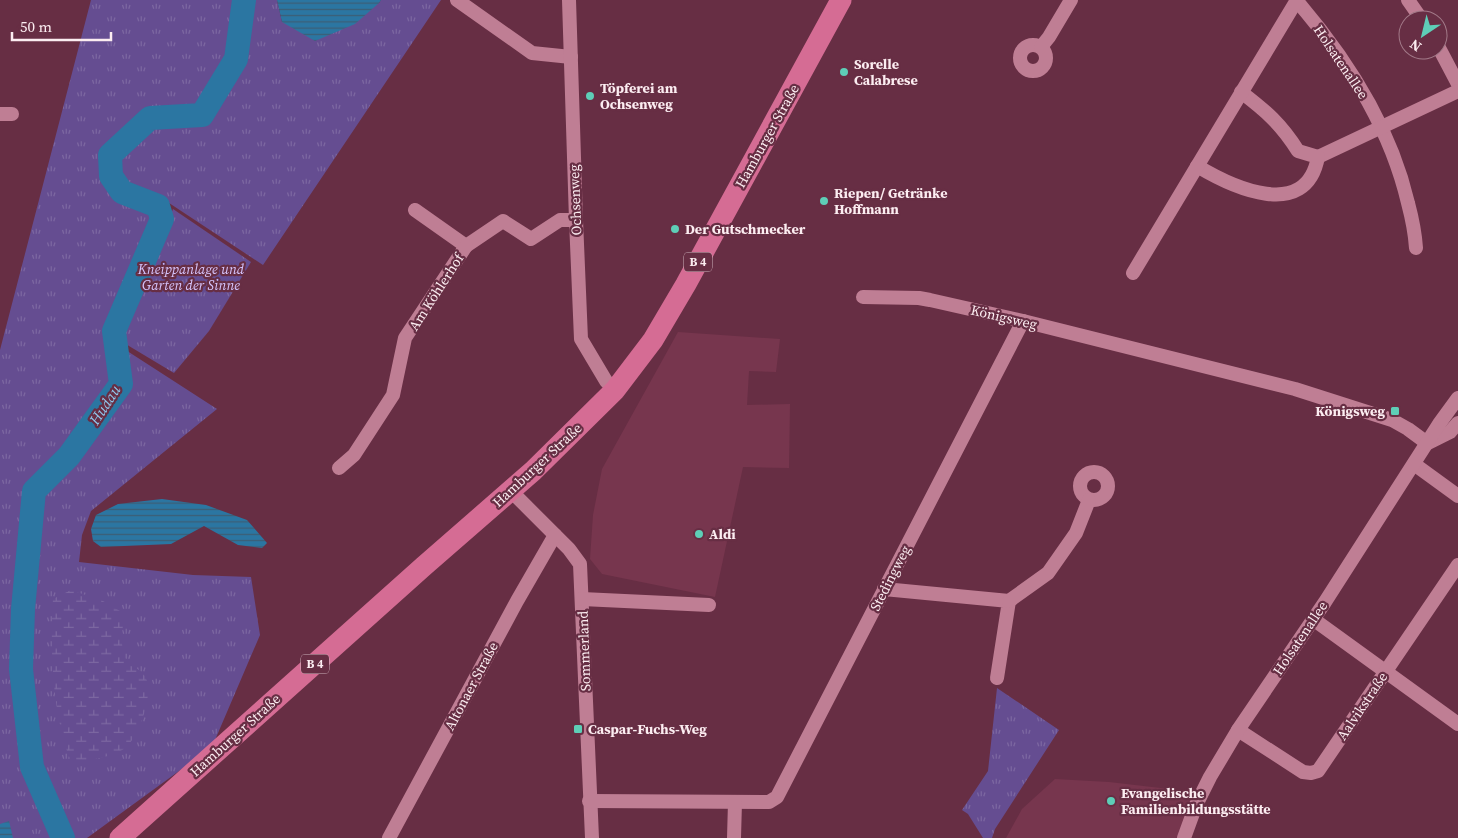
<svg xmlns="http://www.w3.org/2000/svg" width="1458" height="838" viewBox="0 0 1458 838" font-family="'Source Serif 4',serif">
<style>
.built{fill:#77364e}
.grass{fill:url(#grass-tufts)}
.wetland{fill:url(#wetland-marsh)}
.water{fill:url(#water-rules)}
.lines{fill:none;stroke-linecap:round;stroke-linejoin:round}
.river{stroke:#2b76a2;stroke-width:24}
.minor{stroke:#bf7e94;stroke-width:14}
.primary{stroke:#d56c94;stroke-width:21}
.poi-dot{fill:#5eceb7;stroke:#672e44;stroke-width:2}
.labels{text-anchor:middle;stroke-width:4.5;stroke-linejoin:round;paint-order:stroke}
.shield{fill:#672e44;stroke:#cfb4bd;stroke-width:1}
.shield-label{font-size:12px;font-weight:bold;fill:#fcedf1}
.street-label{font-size:14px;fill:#fcedf1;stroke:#672e44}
.poi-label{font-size:14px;font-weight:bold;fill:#fcedf1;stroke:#672e44;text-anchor:start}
.park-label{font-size:14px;font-style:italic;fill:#d6c5fd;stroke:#672e44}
.water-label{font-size:15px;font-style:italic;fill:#8fc7ec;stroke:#672e44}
</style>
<defs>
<pattern id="grass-tufts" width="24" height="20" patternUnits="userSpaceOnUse" patternTransform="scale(1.25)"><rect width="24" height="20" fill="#654d91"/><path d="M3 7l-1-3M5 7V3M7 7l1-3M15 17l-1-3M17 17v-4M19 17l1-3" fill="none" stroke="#7c67a1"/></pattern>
<pattern id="wetland-marsh" width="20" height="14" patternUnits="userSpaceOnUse" patternTransform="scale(1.25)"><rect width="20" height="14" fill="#654d91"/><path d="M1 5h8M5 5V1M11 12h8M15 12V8" fill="none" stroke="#7c67a1"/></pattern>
<pattern id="water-rules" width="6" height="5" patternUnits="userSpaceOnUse" patternTransform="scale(1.25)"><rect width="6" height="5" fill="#2b76a2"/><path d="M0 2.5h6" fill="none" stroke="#3c5e75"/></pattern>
</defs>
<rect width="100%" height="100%" fill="#672e44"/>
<g class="built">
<path d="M678,332L780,339L776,372L749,371L747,405L790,404L789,468L743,467L715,597L602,574L590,559L593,515L602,469Z"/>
<path d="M1055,779L1109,782L1195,792L1177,838H1006L1022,809Z"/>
</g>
<g class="grass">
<path d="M91,0H277L282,22L379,3L381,0H441L263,265L163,199L104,336L217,409L91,511L82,535L79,562L193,575L251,577L260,635L212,747L87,838H0V350Z"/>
<path d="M173,209L251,262L209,331L174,373L119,340Z"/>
<path d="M997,688L1059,730L995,829L992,838H983L968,814L962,810L988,771Z"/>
</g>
<path class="wetland" d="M71,590L103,601L125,614C122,628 118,656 131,665C138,670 144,671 147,681C152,698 139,737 125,748C123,750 118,752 115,753C99,760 86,761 70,759C52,712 50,649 53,599Z"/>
<g class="water">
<path d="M277,0H381L379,3L355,24L315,41L282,22Z"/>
<path d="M162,499L206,505L247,520L267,543L262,548L238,545L204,526L171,544L101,547L93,541L91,529L96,515L118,504Z"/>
<path d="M9,821L13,838H0V824Z"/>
</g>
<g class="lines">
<path class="river" d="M63,838L32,767L21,669L23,609L34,491L69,456L121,384L114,331L162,219L158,206L122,192L111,176L110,155L150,118L202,115L236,59L244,0"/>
<g class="minor">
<path d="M457,0L532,53L571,57"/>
<path d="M569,0L576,220L581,339L606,381L615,390"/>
<path d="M1296,0C1347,59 1390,126 1408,203C1412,218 1415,233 1416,248"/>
<path d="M1408,0L1422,20"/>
<circle cx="1033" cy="58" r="13"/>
<path d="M1438,46L1458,84"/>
<path d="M1041,47L1049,37L1071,0"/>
<path d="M0,114H12"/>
<path d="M1318,157L1458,91"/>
<path d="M1197,166C1232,187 1306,222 1318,157L1298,151C1281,124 1266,111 1241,92"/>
<path d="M415,210L466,246L503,221L531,239L560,220H576"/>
<path d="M1133,273L1297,0"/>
<path d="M863,297L919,298L930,300L1023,321L1295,389L1392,420L1408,429L1427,443"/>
<path d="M1428,443L1450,432L1458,423"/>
<path d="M1414,464L1458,496"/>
<path d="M339,468L354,455L393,395L405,338L466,246"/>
<circle cx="1094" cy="486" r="14"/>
<path d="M511,491L569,549L580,564L592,838"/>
<path d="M884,589L1009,601L997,678"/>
<path d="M582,599L709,605"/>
<path d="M1009,601L1048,573L1076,533L1089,500"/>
<path d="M1313,619L1458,724"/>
<path d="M1238,730L1303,772L1311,773L1318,771L1458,565"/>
<path d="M589,801L769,802L777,797L1023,321"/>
<path d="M389,838L517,601L555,535"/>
<path d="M734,838L735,802"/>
<path d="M1184,838L1196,805L1210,777L1238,730L1325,602L1439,424L1458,398"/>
</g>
<path class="primary" d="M120,838L424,566L533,471L615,390L653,340L686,284L841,0"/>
</g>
<g class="poi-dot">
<circle cx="844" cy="72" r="5"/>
<circle cx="590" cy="96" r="5"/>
<circle cx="824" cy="201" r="5"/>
<circle cx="675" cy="229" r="5"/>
<rect x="1390" y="406" width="10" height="10" rx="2.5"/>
<circle cx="699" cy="534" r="5"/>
<rect x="573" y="724" width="10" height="10" rx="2.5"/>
<circle cx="1111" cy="801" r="5"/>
</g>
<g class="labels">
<g class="shield">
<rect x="684" y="252.5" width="28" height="19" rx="4"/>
<rect x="301" y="654.5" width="28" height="19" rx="4"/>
</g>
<g class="shield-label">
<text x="698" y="266">B 4</text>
<text x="315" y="668">B 4</text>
</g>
<g class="street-label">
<text transform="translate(1341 62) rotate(56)" y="5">Holsatenallee</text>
<text transform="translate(767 136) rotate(-61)" y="5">Hamburger Straße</text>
<text transform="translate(575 200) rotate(-92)" y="5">Ochsenweg</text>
<text transform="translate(436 292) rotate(-57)" y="5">Am Köhlerhof</text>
<text transform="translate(1004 317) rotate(13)" y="5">Königsweg</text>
<text transform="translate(537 465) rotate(-43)" y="5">Hamburger Straße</text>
<text transform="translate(890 578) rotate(-63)" y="5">Stedingweg</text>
<text transform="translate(1300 638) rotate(-56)" y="5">Holsatenallee</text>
<text transform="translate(584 651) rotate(-92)" y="5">Sommerland</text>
<text transform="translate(471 686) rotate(-62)" y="5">Altonaer Straße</text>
<text transform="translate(1362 706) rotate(-56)" y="5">Aalvikstraße</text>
<text transform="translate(235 735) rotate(-42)" y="5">Hamburger Straße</text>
</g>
<g class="poi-label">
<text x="854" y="69">Sorelle<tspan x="854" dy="16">Calabrese</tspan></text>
<text x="600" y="93">Töpferei am<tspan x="600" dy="16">Ochsenweg</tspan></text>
<text x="834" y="198">Riepen/ Getränke<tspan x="834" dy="16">Hoffmann</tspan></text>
<text x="685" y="234">Der Gutschmecker</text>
<text x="1385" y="416" text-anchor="end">Königsweg</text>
<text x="709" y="539">Aldi</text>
<text x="588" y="734">Caspar-Fuchs-Weg</text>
<text x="1121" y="798">Evangelische<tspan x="1121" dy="16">Familienbildungsstätte</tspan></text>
</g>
<g class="park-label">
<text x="191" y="274">Kneippanlage und<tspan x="191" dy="16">Garten der Sinne</tspan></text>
</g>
<g class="water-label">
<text transform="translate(105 405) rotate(-57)" y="5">Hudau</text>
</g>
</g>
<g transform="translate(1423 35) rotate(215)"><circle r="24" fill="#672e44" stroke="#a37a89"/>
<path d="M0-4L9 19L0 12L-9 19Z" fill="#5eceb7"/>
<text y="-8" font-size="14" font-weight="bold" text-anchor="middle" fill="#fcedf1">N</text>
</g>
<path d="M12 32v8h99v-8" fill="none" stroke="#fcedf1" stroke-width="2.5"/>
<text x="20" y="32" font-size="15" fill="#fcedf1" stroke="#672e44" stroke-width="4" paint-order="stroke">50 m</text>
</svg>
